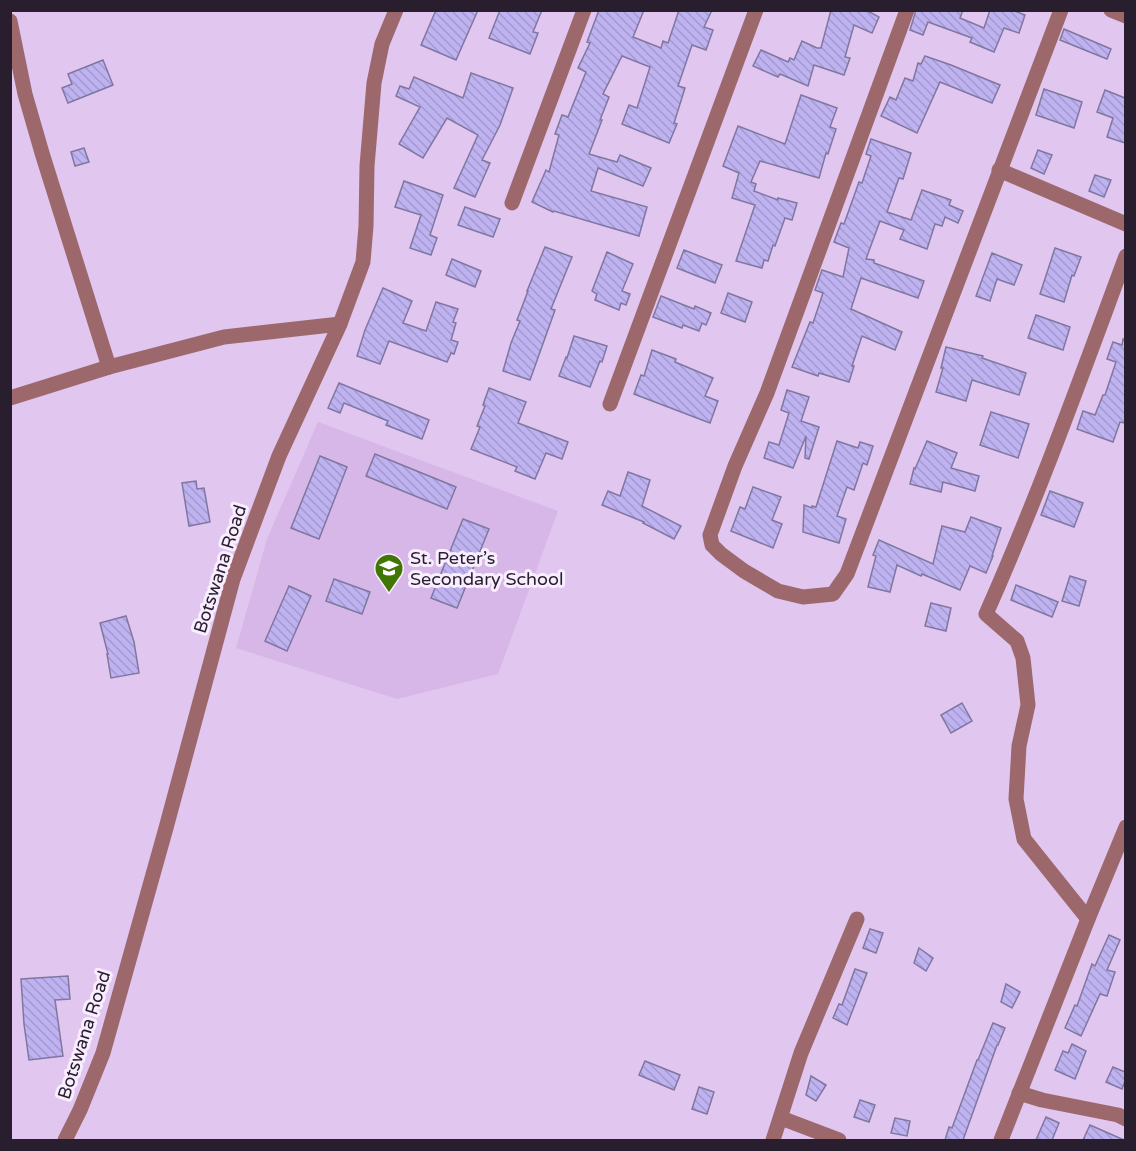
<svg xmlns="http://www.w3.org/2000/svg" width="1136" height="1151" viewBox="0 0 1136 1151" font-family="'Varela Round',sans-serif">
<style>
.built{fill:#d6b7e7}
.building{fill:url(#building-back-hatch);stroke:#7f77a0;stroke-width:1.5}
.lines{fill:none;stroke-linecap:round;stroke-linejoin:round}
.minor{stroke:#9c686c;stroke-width:15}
.labels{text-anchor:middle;stroke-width:6;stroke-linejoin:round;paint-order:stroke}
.poi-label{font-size:18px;fill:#281e2e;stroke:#f9eeff;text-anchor:start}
.street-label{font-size:18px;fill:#281e2e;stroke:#f9eeff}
</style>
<defs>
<pattern id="building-back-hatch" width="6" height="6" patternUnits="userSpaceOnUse" patternTransform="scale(1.5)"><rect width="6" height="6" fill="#bfb2f1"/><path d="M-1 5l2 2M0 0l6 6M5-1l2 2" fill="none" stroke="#a499cf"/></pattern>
</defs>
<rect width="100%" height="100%" fill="#e1c6f0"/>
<path class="built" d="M318,422L558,511L498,674L397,699L236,648L267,539Z"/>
<g class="building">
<path d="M436,10H478L456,60L421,45Z"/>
<path d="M500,10H542L533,32L538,33L530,54L489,38Z"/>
<path d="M599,10H644L633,37L661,48L663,41L668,43L679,10H712L704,27L713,30L706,50L692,45L678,86L685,88L674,123L677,124L669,143L622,124L629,105L637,108L650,67L622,56L603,94L609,97L600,120H602L589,154L617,162L620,155L651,168L643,186L598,168L591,191L647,207L639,236L554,211L553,212L532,202L546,170L549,172L559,135L555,134L562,115L568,117L586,72L578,68L590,43L587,42Z"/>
<path d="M831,10H866L879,17L872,33L854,25L845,57L850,58L844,75L814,65L808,86L780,74L778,77L753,66L761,50L788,62L790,58L794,60L802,41L817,48H821Z"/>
<path d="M916,10H963L960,18L984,28L990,10H1012L1025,15L1019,33L1004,28L994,52L970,42L972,38L928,22L923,35L910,30Z"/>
<path d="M1064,29L1111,49L1107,59L1060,40Z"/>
<path d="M925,56L951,65L1000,85L992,103L940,82L917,133L881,116L890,97L896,100L905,78L913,81L918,63L921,64Z"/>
<path d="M103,60L113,85L68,103L62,88L72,84L68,74Z"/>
<path d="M471,73L513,88L500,125L482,160L490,163L475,197L454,188L478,135L447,118L423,158L399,144L420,107L396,96L400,86L409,89L414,77L463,98Z"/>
<path d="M1044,89L1082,102L1074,128L1036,115Z"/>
<path d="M1105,90L1125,98V143L1107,137L1113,118L1097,112Z"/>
<path d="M801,95L837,108L830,127L836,129L828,154L826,153L819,178L760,161L751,182L756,184L754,191L778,200V198L797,203L792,220L785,218L775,246L773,245L768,261L764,260L762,268L736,261L755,205L732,198L739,173L723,166L738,126L785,144Z"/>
<path d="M871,139L911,153L903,179L899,178L887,212L911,220L922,190L951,200L949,205L963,211L958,223L945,217L942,226L935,224L927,249L900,239L904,230L880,221L866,259L874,260V263L924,281L918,298L861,278L851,309L902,332L895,350L862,336L852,366H854L849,382L819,373L818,376L792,367L810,322L813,323L823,293L815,290L822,270L843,277L849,248L834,242L841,223L844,224L859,182L862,183L871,156L866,154Z"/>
<path d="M84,148L89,162L75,166L71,152Z"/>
<path d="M1038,150L1052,155L1044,174L1031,168Z"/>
<path d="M1095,175L1111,180L1104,197L1089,191Z"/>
<path d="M404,181L443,195L430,235L437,238L431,255L410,248L421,215L395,207Z"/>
<path d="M465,207L500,219L493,237L458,225Z"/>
<path d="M545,247L572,257L551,309L555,310L530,380L503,371L511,343L520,321L517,320L528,291H527Z"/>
<path d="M1055,248L1081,257L1074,276L1072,275L1064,302L1040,294Z"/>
<path d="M684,250L722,265L715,283L677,268Z"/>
<path d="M607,252L633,264L622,291L630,294L626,305L621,303L619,310L595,300L597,294L592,291Z"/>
<path d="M992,253L1022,265L1014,285L997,279L990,301L976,296Z"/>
<path d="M452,259L481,271L475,287L446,275Z"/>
<path d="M383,288L412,301L403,323L426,331L436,302L458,309L453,322L456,323L451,340L458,342L454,354L451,353L447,362L389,341L380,364L357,356L365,330Z"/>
<path d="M728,293L752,302L745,322L721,313Z"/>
<path d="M661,296L694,309L695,306L711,313L706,325L702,323L699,331L683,325L682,328L653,317Z"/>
<path d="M1036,315L1070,327L1063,350L1028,338Z"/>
<path d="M574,336L607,346L602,362L600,361L590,387L559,376L566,357L567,358Z"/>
<path d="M1123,339L1125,340V423L1120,422L1113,442L1077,429L1083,411L1095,415L1103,395H1105L1116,362L1107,359L1113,342L1122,345Z"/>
<path d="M946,347L983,356L982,358L1026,373L1019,395L972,380L966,401L936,392L943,368H941Z"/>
<path d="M652,350L676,359L675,362L713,378L705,396L718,401L710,423L634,394L641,375L644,376Z"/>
<path d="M339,383L429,420L422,439L386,425L388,421L344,403L340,413L328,408Z"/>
<path d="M489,388L526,402L518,423L568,442L562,459L546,453L535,479L515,471L517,467L471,449L480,427L477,426L485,406L483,405Z"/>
<path d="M787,390L809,397L801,421L819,427L809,459L805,458L806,436L793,468L764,458L769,442L779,445L789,413L781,410Z"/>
<path d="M991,412L1029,424L1018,458L980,445Z"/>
<path d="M837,441L858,448L860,442L873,446L867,465L863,463L854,490L847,487L837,516L846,519L839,543L803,532L804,505L812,508V506L816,507Z"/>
<path d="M927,441L957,453L951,468L979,476L975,491L943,482L941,492L910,484L914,468L915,469Z"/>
<path d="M375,454L456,487L447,509L366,476Z"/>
<path d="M320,456L347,467L319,539L291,528Z"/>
<path d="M628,472L650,480L642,506L681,526L674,539L643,523L644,522L602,505L608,491L620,496Z"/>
<path d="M196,481L197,489L204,488L210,522L189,526L182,483Z"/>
<path d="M753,487L781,497L772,520L782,524L773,548L731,531L740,507L745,509Z"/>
<path d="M1050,491L1083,503L1074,527L1041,515Z"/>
<path d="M971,517L1001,528L992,556H993L986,573L970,566L960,590L922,574L921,576L897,565L890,592L868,587L876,556L873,555L879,540L933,564L942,526L965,532Z"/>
<path d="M463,519L489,529L457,608L431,598Z"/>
<path d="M1070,576L1086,581L1079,606L1062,601Z"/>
<path d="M334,579L370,592L362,614L326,601Z"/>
<path d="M1016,585L1058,602L1052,617L1011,600Z"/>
<path d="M289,586L311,596L287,651L265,641Z"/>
<path d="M931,603L951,608L946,631L925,626Z"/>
<path d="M126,616L134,642L139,673L111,678L107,654H108L100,623Z"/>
<path d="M962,703L972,721L951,733L941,715Z"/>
<path d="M870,929L883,933L876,953L863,948Z"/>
<path d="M1109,935L1120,940L1107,970L1115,972L1107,996L1100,994L1081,1036L1065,1028L1075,1005L1077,1006L1092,964L1095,966Z"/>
<path d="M919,948L933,958L926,971L914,963Z"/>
<path d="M855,969L867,973L847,1025L833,1018L839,1004L842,1005Z"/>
<path d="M68,976L70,999L55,1000L63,1056L29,1060L24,1024L21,979Z"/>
<path d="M1006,984L1020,992L1012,1008L1001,1002Z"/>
<path d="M993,1023L1005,1028L998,1045H997L963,1140H945L949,1127L952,1128L977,1060H978Z"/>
<path d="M1072,1044L1086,1051L1075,1079L1055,1070L1063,1051L1068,1053Z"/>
<path d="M645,1061L680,1075L674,1090L639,1075Z"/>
<path d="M1113,1067L1125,1072V1081L1122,1089L1106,1082Z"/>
<path d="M811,1076L826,1085L816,1101L806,1095Z"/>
<path d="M699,1087L714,1092L707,1114L692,1109Z"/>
<path d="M860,1100L875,1105L869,1122L854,1117Z"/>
<path d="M1046,1117L1059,1123L1052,1140H1036Z"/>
<path d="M895,1118L910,1121L907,1136L891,1133Z"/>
<path d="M1090,1125L1124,1140H1083Z"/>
</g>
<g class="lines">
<g class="minor">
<path d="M907,10L767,393L735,466L710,535L712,545L721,554L744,571L778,591L803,597L833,594L847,574C919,386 988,198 1061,10"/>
<path d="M1111,10L1126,16"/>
<path d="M10,21L25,94L42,153L109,367"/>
<path d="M999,170L1126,224"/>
<path d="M512,203L584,10"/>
<path d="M10,398L109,367L224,337L340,324"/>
<path d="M610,404L756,10"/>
<path d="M1088,919L1024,839L1016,799L1019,746L1028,705L1023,658L1017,641L986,614C1038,497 1081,377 1126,256"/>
<path d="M1019,1093L1042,1100L1118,1115L1126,1119"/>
<path d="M781,1118L839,1140"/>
<path d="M65,1140L80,1110L103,1053L166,828L233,579L279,456L340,324L363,262L366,226L367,166L374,83L382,44L396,10"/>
<path d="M773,1140L801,1053L857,919"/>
<path d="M1001,1140L1088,919L1126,827"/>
</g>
</g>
<defs>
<g id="school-pin" transform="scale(1.5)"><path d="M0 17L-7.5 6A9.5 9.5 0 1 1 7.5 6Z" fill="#407603" stroke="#f9eeff"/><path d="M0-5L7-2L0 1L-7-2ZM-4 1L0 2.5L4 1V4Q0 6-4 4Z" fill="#fff"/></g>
</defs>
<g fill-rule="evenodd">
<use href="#school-pin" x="389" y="568"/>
</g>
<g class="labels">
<g class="poi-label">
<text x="410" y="564">St. Peter’s<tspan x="410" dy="21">Secondary School</tspan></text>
</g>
<g class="street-label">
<text transform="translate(220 569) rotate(-72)" y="6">Botswana Road</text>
<text transform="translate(84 1035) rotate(-72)" y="6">Botswana Road</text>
</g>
</g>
<rect width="1136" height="1151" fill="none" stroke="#281e2e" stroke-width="24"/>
</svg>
